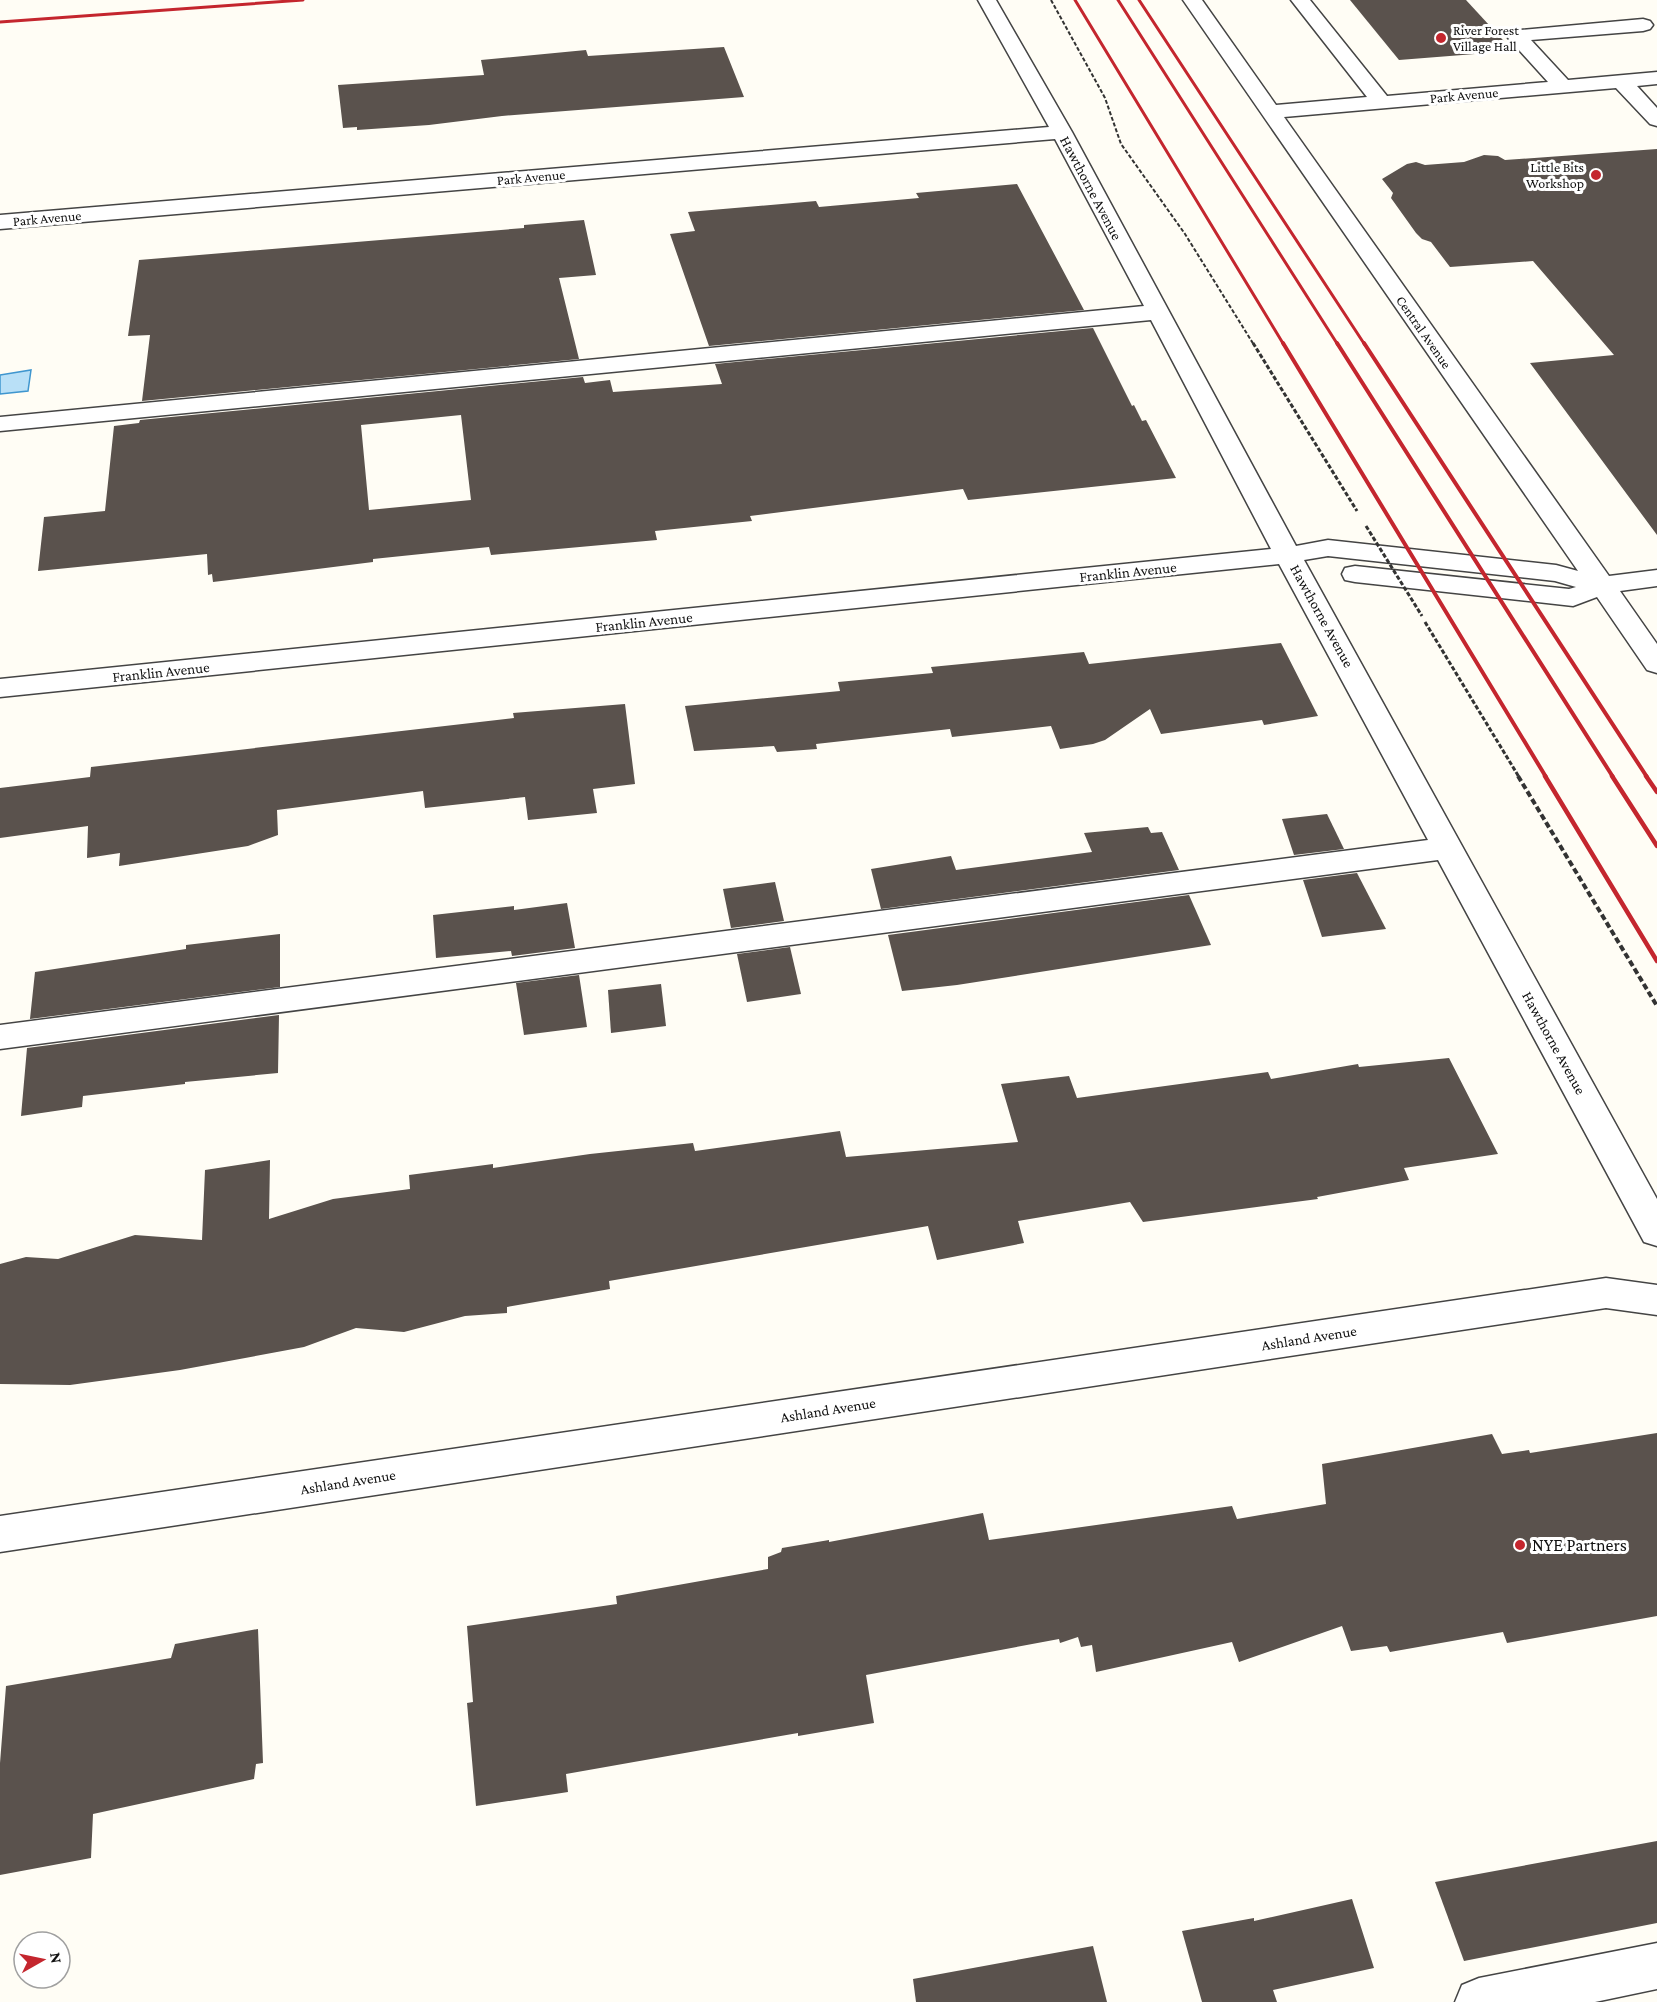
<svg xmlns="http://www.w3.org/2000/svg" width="1657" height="2002" viewBox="0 0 1657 2002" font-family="'Crimson Pro',serif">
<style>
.water{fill:#b9e0f7;stroke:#3f96cf;stroke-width:1.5}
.building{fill:#5a524d;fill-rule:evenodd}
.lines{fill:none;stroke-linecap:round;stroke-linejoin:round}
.minor-casing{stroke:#444;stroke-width:3}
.path-far2{stroke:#333;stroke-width:2;stroke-dasharray:4 2;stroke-linecap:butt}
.path-far1{stroke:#333;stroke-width:3;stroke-dasharray:4.5 2;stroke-linecap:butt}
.path{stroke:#333;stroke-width:4;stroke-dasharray:6 3;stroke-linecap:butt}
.minor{fill:#fff;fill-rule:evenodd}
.rail-far2{stroke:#c4262e;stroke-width:3}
.rail-far1{stroke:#c4262e;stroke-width:4}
.rail{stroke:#c4262e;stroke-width:4.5}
.path-bridge{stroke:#333;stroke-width:3;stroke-dasharray:4.5 2;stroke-linecap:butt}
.poi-dot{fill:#c4262e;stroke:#fff;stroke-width:2}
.labels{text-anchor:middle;stroke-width:6;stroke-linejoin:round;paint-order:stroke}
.far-poi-label{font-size:14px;fill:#111;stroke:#fff;text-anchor:start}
.far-street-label{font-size:14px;fill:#111;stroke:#fff}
.street-label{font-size:15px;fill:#111;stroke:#fff}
.near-poi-label{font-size:18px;fill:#111;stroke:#fff;text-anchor:start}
</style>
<rect width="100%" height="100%" fill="#fffdf5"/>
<path class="water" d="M31,370L28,391L0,394V375Z"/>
<g class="building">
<path d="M1350,0H1466L1513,51L1399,60Z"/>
<path d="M724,47L744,97L502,116L429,125L357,130V127L343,128L338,85L484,75L481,60L586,50L588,56Z"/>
<path d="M1657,149V535L1530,363L1614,355L1533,261L1450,267L1431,242L1422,239L1416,233L1391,198L1393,193L1382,179L1407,164L1416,162L1425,165L1464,162L1484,155L1498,156L1505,160Z"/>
<path d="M1017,184L1084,310L709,346L670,234L695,231L688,212L816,201L819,207L919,198L916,193Z"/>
<path d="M584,220L596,275L559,278L579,359L142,401L150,335L128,336L139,260L524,228V225Z"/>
<path d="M1093,328L1132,406L1134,405L1142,421L1146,420L1176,478L968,500L963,489L750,516L752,521L655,531L657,540L491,555L489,547L373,559V562L213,582L212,574L208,575L207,554L38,571L44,517L105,511L114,426L139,423L140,420L583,377L585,383L610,380L613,392L722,384L715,364ZM461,415L471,500L369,510L361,425Z"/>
<path d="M1281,643L1318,716L1264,725L1262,720L1161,734L1150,709L1105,740L1093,744L1060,749L1051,726L952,737L950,729L816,744L817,749L777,752L774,746L694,751L685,706L840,691L838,682L933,673L931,667L1084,652L1089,664Z"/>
<path d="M625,704L635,784L593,789L597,813L528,820L525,797L425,808L423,791L277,810L278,835L248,846L119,866L120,853L87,858L88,826L0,838V788L90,777L91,767L514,718L513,713Z"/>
<path d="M1327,814L1344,849L1294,855L1282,819Z"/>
<path d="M1148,827L1151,833L1162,832L1179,870L881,909L871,869L951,856L956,870L1092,852L1084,833Z"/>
<path d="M1357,873L1386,929L1322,937L1303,880Z"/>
<path d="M775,882L784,921L731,928L723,889Z"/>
<path d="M1189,895L1211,945L957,985L902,991L888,935Z"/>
<path d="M567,903L575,948L512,956L511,951L436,958L433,915L514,906V910Z"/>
<path d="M280,934V987L30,1019L35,972L186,949V945Z"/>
<path d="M790,947L801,994L747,1002L737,954Z"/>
<path d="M579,975L587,1027L524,1035L516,983Z"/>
<path d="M661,984L666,1026L611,1033L608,990Z"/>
<path d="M279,1015L278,1073L185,1082V1084L83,1096L82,1107L21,1116L27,1048Z"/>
<path d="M1449,1058L1498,1154L1404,1168L1409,1180L1317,1197L1318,1199L1143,1222L1130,1202L1018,1221L1024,1243L937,1260L928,1226L609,1281L610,1289L507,1307V1313L465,1316L404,1332L356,1328L304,1347L180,1370L70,1385L0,1384V1264L26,1257L58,1259L135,1235L202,1240L205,1170L270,1160L269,1219L333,1199L410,1189L409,1175L493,1164V1168L590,1154L693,1143L695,1151L840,1131L846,1157L1018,1142L1001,1084L1069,1076L1077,1098L1268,1072L1271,1079L1358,1064L1359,1067Z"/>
<path d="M1657,1433V1616L1507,1643L1503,1632L1390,1652L1387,1646L1351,1651L1342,1626L1239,1662L1232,1642L1096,1672L1092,1645L1081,1647L1078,1637L1060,1643L1059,1639L866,1675L874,1723L798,1736V1733L566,1774L568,1792L476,1806L467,1703L473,1702L467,1626L617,1604L616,1596L768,1569V1557L781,1552L782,1548L829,1540V1542L983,1513L989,1540L1232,1506L1237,1519L1326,1504L1322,1464L1492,1434L1502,1454L1529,1450L1530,1453Z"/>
<path d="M258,1629L263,1763L256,1764L254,1779L93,1814L91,1858L0,1875V1763L6,1686L171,1658L175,1644Z"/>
<path d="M1657,1841V1923L1464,1961L1435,1882Z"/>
<path d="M1352,1899L1374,1968L1273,1990L1277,2002H1202L1182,1931L1254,1918V1921Z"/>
<path d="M1093,1946L1107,2002H916L913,1979Z"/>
</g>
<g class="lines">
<g class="minor-casing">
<g id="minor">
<path d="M978,0H996L1072,132L1296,546L1328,540L1556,565L1578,571L1183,0H1202L1276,105L1367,97L1291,0H1310L1387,96L1548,82L1509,39L1506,35L1509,31L1643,19L1650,21L1653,25L1650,29L1643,31L1531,40L1568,80L1657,72V84L1637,86L1657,108V126L1650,124L1616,88L1284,117L1609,576L1657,570V586L1620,591L1657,644V673L1647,670L1597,597L1573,606L1355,582L1345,580L1342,574L1345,568L1355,566L1569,589L1576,587L1555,581L1328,556L1304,560L1657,1199V1246L1644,1242L1438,860L0,1049V1025L1428,840L1279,564L0,697V679L1271,549L1151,320L0,431V417L1144,306L1055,139L0,229V215L1049,127Z"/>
<path d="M1606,1278L1657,1285V1315L1606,1308L0,1552V1516Z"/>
<path d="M1657,1943V1989L1595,2002H1455L1462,1985L1479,1978Z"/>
</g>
</g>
<path class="path-far2" d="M1051,0L1105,98L1121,144L1185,234L1254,345"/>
<g class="path-far1">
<path d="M1253,343L1357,511"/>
<path d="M1425,622L1519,777"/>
</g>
<path class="path" d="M1518,776L1657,1006"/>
<use href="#minor" class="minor"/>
<g class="rail-far2">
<path d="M1075,0L1284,345"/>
<path d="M1118,0L1338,345"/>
<path d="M1139,0L1365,345"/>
<path d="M0,22L303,0"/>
</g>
<g class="rail-far1">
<path d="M1283,343L1546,777"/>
<path d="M1337,343L1613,777"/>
<path d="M1364,343L1647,777"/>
</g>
<g class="rail">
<path d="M1545,776L1657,961"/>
<path d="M1612,776L1657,846"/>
<path d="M1646,776L1657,792"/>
</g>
<path class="path-bridge" d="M1366,526L1422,616"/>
</g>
<g class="poi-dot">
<circle cx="1441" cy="38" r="6"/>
<circle cx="1596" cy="175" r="6"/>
<circle cx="1520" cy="1545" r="6"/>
</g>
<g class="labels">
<g class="far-poi-label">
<text x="1453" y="35">River Forest<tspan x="1453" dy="16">Village Hall</tspan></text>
<text x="1584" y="172" text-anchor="end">Little Bits<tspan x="1584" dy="16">Workshop</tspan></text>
</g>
<g class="far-street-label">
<text transform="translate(1464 95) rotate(-5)" y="5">Park Avenue</text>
<text transform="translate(531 177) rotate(-5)" y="5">Park Avenue</text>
<text transform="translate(47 218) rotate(-5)" y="5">Park Avenue</text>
<text transform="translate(1424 332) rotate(55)" y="5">Central Avenue</text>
</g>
<g class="street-label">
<text transform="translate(1091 188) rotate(62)" y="5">Hawthorne Avenue</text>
<text transform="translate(1128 572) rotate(-6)" y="5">Franklin Avenue</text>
<text transform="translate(1322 616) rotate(61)" y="5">Hawthorne Avenue</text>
<text transform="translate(644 622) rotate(-6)" y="5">Franklin Avenue</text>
<text transform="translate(161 672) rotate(-6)" y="5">Franklin Avenue</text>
<text transform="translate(1554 1043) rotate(61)" y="5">Hawthorne Avenue</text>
<text transform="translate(1309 1338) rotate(-9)" y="5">Ashland Avenue</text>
<text transform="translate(828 1410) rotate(-9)" y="5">Ashland Avenue</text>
<text transform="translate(348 1482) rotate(-9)" y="5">Ashland Avenue</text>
</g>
<g class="near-poi-label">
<text x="1532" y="1551">NYE Partners</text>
</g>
</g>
<g transform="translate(42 1960) rotate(81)"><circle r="28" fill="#ffffff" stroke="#a0a0a0" stroke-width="1.5"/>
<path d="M0-4.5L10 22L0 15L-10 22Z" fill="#c4262e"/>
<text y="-9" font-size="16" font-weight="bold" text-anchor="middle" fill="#111111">N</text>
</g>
</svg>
